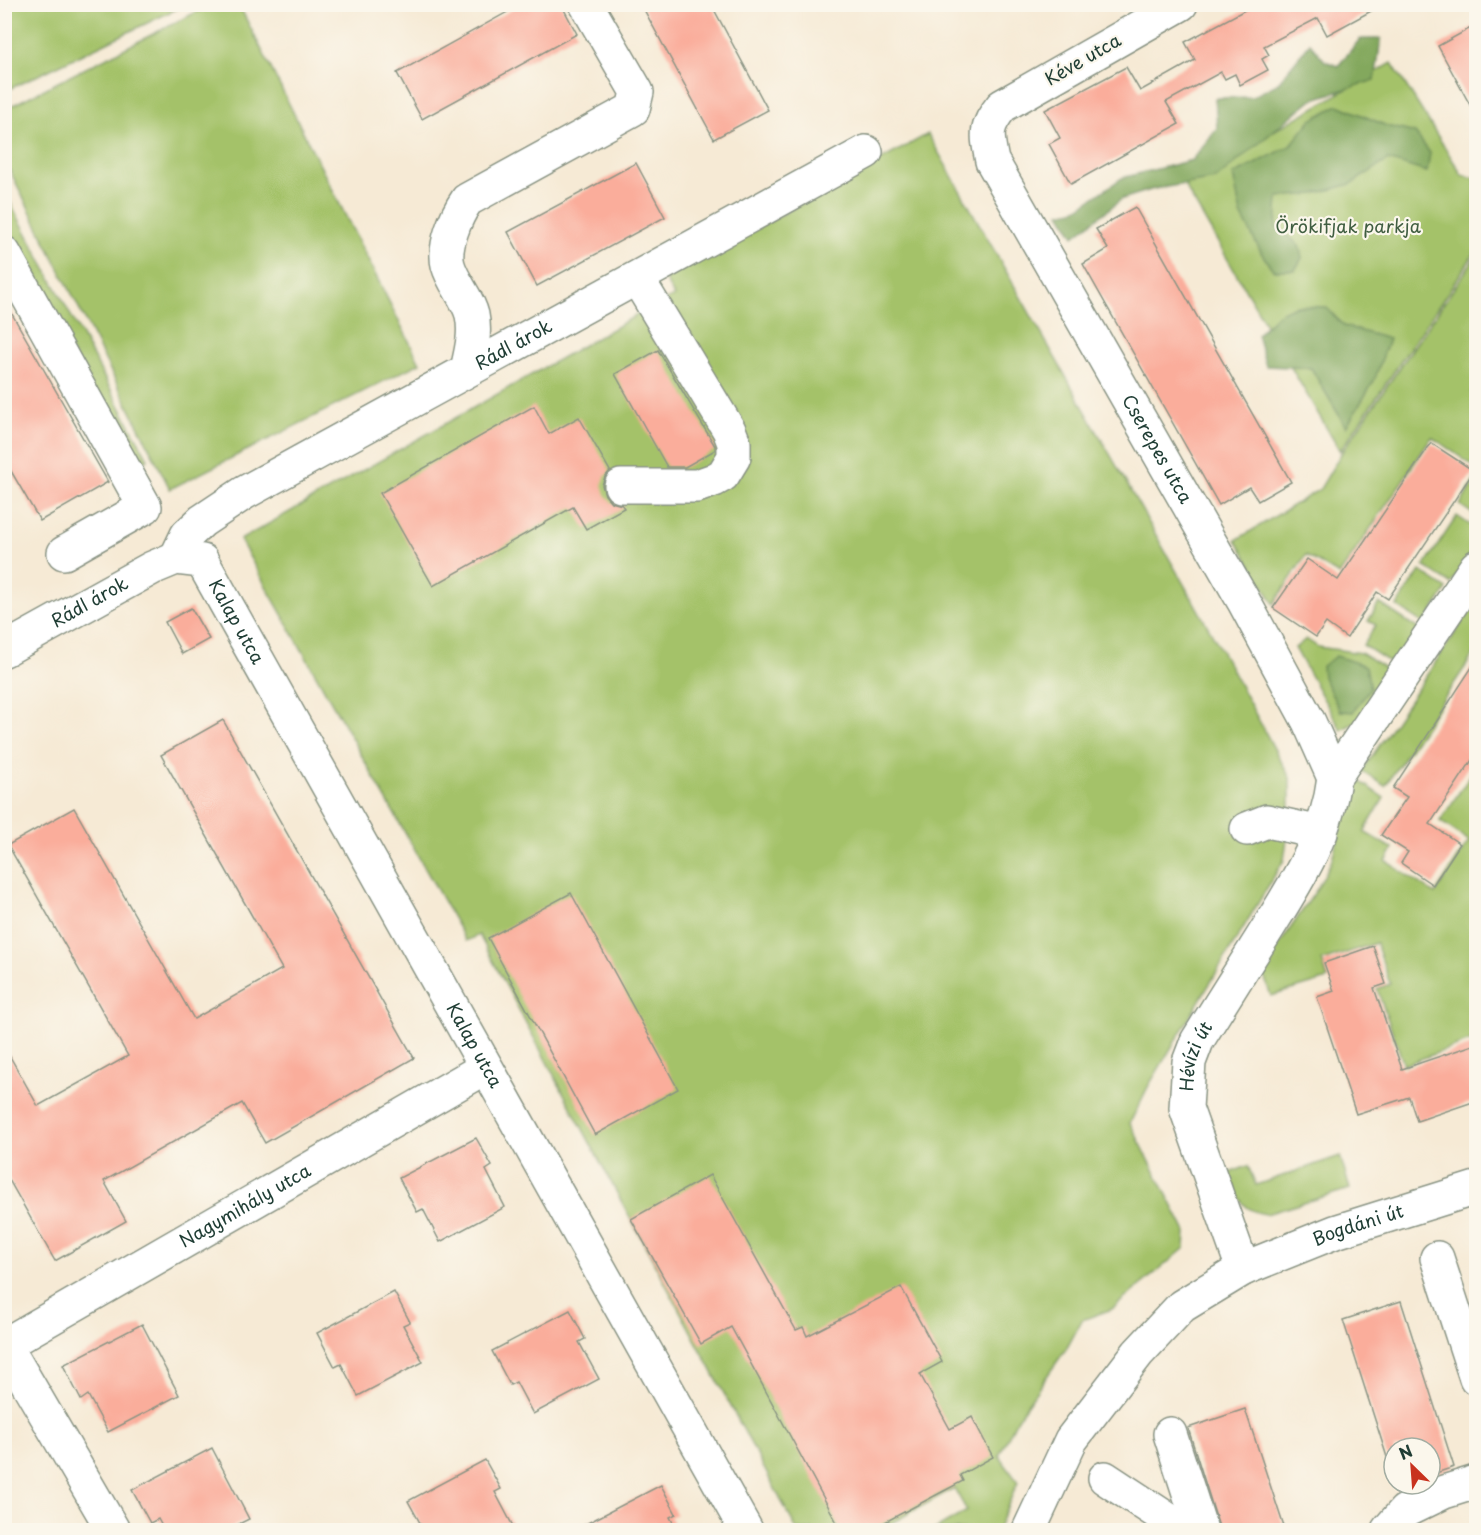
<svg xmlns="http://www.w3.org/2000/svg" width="1481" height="1535" viewBox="0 0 1481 1535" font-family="'Playpen Sans',sans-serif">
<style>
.green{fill:#a4c269;stroke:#62804e;stroke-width:1.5}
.forest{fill:#83a85d;stroke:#517248;stroke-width:1.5}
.building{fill:#faad9b}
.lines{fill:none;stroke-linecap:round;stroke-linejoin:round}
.minor-casing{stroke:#8a9484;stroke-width:36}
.minor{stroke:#fff;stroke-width:33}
.labels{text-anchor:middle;stroke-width:4.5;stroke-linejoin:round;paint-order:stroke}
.street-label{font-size:18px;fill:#1f3d34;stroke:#fbf7ec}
.park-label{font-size:18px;fill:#405e41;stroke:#fbf7ec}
</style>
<rect width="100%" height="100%" fill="#fbf7ec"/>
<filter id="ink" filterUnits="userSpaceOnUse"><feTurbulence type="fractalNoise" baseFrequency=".0167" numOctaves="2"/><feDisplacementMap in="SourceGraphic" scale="12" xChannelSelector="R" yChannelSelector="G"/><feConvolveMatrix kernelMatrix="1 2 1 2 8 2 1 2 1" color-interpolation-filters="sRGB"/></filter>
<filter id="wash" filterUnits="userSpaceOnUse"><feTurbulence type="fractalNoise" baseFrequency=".008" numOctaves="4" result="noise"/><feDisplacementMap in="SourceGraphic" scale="24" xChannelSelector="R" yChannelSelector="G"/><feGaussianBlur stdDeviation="1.35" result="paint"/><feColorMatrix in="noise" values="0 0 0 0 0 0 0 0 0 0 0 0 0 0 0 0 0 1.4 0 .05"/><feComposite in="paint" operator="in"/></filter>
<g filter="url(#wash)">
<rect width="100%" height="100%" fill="#f6ead5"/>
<g class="green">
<path d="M5,4H185V5L5,91Z"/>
<path d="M212,4L239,5L420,363L170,489L5,161V109Z"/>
<path d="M1392,63L1462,175L1476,178V251L1340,451L1183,183Z"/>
<path d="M928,134L1215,639L1290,778V818L1284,860L1149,1085L1130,1123L1186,1232L1185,1248L1112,1309L1082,1320L1068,1346L1017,1419L999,1456L1018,1482L997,1530H934L967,1511L954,1488L879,1530H797L479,935L466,941L240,540L644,311L674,296L665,279Z"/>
<path d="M4,191L148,459L132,467L5,224Z"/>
<path d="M1476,256V384L1471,392L1476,396V468L1432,437L1339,575L1306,555L1274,604L1236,540L1320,489L1342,452Z"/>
<path d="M1476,478V516L1460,505Z"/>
<path d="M1457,516L1476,529V546L1451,584L1424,566Z"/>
<path d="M1420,571L1447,589L1424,624L1397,606Z"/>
<path d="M1476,602V651L1385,786L1362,771Z"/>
<path d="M1379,603L1420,630L1397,667L1363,645L1376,625L1368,621Z"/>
<path d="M1306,639L1318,647L1361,653L1390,671L1360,720L1341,730L1295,648Z"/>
<path d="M1476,767V1039L1404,1065L1377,989L1390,984L1376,943L1322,961L1328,979L1271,996L1262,970L1317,889L1331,862L1355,778L1384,798L1364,832L1393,849L1386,861L1435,894L1469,841L1440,821Z"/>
<path d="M1340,1156L1350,1189L1266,1214C1240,1211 1238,1195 1229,1173L1248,1166L1256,1185Z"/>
</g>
<g class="forest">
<path d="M1360,39H1381L1375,80L1311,100L1216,179L1154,189L1122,199L1074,236L1060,213L1077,209L1122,178L1192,160L1217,128L1215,98L1252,97L1277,84L1310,43L1325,61L1338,66Z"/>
<path d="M1338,105L1387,126L1415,133L1430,153L1427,172L1388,160L1351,184L1314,194L1278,197L1276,227L1299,245L1302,258L1295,270H1273L1262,254L1241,214L1233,175L1290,146L1311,120Z"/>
<path d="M1295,306L1326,307L1344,326L1389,339L1374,381L1346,427L1311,368L1266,366L1257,335L1278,314Z"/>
<path d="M1336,656L1366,666L1370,688L1353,712L1340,711L1323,677L1322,666Z"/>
</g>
<g id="blocks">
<g class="building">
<path d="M522,4H561L577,34L422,119L397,73Z"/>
<path d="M641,4H711L768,110L714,139Z"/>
<path d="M1256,4H1384L1327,35L1318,18L1264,46L1269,55L1262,59L1268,70L1240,85L1235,74L1225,79L1221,72L1166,102L1179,124L1071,184L1049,144L1060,138L1045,110L1126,67L1140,91L1195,60L1185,42Z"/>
<path d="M1476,25V116L1438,46Z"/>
<path d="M636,163L665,217L537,286L508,232Z"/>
<path d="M1135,207L1291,482L1258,501L1249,487L1219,505L1083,264L1108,249L1096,229Z"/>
<path d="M4,300L108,482L40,521L4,459Z"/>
<path d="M658,350L715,446V450L685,467H667L615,374Z"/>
<path d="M534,406L549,434L579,417L610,471L605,477L602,485L605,495L611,502L622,505L624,508L586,529L573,507L433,586L380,493Z"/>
<path d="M1431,443L1474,471L1388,599L1377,592L1347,638L1326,623L1316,637L1273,608L1307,559L1338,580Z"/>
<path d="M191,608L209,639L182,654L165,622Z"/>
<path d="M1476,661V754L1430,824L1460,844L1433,885L1401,863L1408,852L1381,835L1407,797L1393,788Z"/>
<path d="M223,720L414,1058L265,1143L242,1103L104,1181L126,1221L55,1261L4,1171V1046L38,1106L128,1056L8,845L74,808L194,1019L282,969L161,755Z"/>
<path d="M571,893L678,1089L595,1135L488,938Z"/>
<path d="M1373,946L1386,984L1374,988L1402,1069L1476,1044V1101L1417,1121L1409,1097L1356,1114L1317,997L1334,991L1324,963Z"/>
<path d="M476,1138L492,1166L486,1170L505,1207L440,1242L423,1209L417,1212L399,1178Z"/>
<path d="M710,1175L796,1330L803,1327L807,1336L901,1287L942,1362L920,1374L950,1429L972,1417L993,1457L960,1475L963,1481L870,1530H841L731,1327L701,1344L631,1219Z"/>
<path d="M394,1292L410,1322L403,1325L423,1362L358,1396L341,1364L335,1367L317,1333Z"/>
<path d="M1401,1301L1454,1467L1430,1475V1448H1394V1479L1343,1320Z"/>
<path d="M570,1310L585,1339L579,1342L599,1379L533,1414L516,1382L510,1385L492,1351Z"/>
<path d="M142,1324L179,1395L108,1432L88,1395L81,1400L63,1365Z"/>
<path d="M1245,1409L1285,1530H1220L1188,1428Z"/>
<path d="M212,1448L249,1519L227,1530H164L158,1519L150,1523L132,1490Z"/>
<path d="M485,1460L501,1489L495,1492L515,1530H424L408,1501Z"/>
<path d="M661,1485L676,1514L670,1517L677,1530H574Z"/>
</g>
</g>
</g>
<g filter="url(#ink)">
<use href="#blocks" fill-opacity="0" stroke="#8a9484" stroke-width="1.5"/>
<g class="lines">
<g class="minor-casing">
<g id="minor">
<path id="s1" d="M1181,4L1002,106C984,128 987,135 992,161L1243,600L1309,722L1334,778"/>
<path d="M4,253L145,507L64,553"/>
<path d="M467,370C471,352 476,334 472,315C468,298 453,283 448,265C443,246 456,216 467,200L633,109L637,92L586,4"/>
<path d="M621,486H697L714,480L723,475L734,457V443L729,430L637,278"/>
<path id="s2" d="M176,558L187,535L202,521L244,493L866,152"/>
<path id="s3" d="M4,650L152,568L176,558L202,561L746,1530"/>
<path d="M1247,829L1267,821L1321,833"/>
<path d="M1437,1258L1476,1378"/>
<path id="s4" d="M1243,1269L1186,1108L1189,1062L1197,1041C1219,1006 1241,971 1263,936C1294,886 1327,838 1334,778L1476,567"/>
<path d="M4,1343L113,1530"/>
<path id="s5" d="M6,1344L485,1068"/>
<path d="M1170,1434L1201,1530"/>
<path d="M1105,1478L1184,1530"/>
<path id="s6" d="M1029,1530L1071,1440L1138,1353L1182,1306L1243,1269L1335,1232L1476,1188"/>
<path d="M1388,1530L1405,1511L1444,1492L1476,1482"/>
</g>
</g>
<use href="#minor" class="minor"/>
</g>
</g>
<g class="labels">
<g class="street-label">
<text transform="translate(1083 60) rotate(-30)" y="6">Kéve utca</text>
<text dy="6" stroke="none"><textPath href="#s2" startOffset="404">Rádl árok</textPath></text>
<text dy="6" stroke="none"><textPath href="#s1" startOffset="597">Cserepes utca</textPath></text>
<text dy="6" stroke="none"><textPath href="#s3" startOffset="98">Rádl árok</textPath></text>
<text dy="6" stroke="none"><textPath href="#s3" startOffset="291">Kalap utca</textPath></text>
<text dy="6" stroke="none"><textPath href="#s3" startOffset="777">Kalap utca</textPath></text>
<text dy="6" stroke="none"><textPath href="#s4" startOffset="224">Hévízi út</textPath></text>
<text dy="6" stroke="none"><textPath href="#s5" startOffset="276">Nagymihály utca</textPath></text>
<text dy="6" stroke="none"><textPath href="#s6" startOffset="468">Bogdáni út</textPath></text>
</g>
<g class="park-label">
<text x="1348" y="233">Örökifjak parkja</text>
</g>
</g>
<rect width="1481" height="1535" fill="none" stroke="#fbf7ec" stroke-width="24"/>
<g transform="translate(1412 1466) rotate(335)"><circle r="28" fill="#fbf7ec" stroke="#a3ada2" stroke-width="1.5"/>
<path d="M0-4.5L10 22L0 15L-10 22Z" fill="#c8321e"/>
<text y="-9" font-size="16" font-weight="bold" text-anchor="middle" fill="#1f3d34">N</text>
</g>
</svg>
